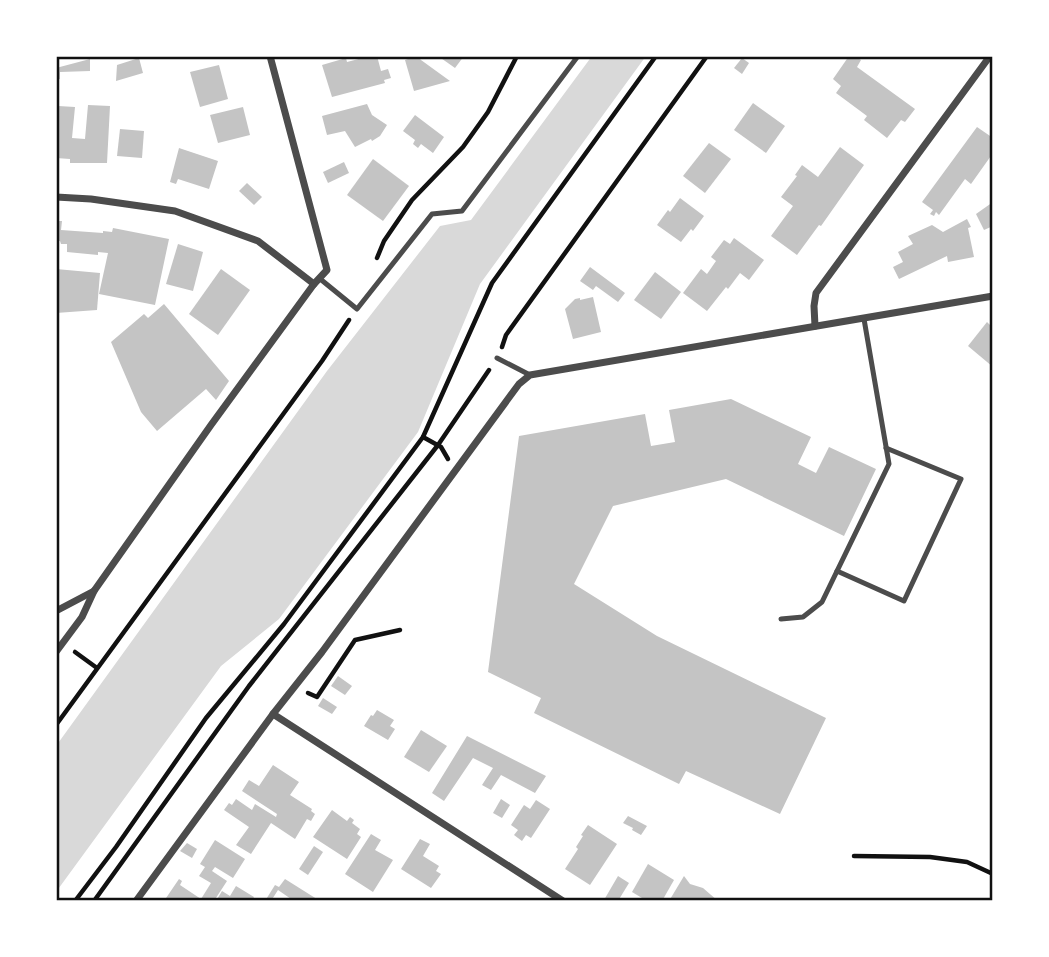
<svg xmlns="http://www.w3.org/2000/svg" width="1049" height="957" viewBox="0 0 1049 957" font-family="'Titillium Web',sans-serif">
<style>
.water{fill:#d9d9d9}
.building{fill:#c4c4c4}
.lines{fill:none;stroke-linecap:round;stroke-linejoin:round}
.path{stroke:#111;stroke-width:4.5}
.service{stroke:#4c4c4c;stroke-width:5}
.minor{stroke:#4c4c4c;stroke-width:7}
.neatline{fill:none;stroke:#111;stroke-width:2.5}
</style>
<rect width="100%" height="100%" fill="#fff"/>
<path class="water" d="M592,56H646L480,284L418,432L279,619L221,666L56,892V746L327,371L440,226L471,220Z"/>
<g class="building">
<path d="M370,56H377L381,71L388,69L391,78L384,80L385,83L332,97L322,65L346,58L347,62Z"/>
<path d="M417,56L421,60L450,81L414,91L405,60Z"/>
<path d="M438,56H464L455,68Z"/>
<path d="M849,56H855L861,60L857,67L915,109L905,122L901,120L887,138L864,120L867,116L836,93L841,86L833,79Z"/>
<path d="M139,58L143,73L116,81L117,65Z"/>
<path d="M742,58L749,63L742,74L734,68Z"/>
<path d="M90,59V71L60,72V79L56,80V68Z"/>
<path d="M219,65L228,99L200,107L190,72Z"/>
<path d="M753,103L785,126L766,153L734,130Z"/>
<path d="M367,104L372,115L387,125L380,136L372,141L371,139L355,147L345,131L327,135L322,116Z"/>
<path d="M88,105L110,106L107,163H70V159L56,158L58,106L75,107L72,138L85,139Z"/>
<path d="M243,107L250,135L218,143L210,115Z"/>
<path d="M415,115L444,137L433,153L421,144L418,148L413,144L415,140L403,131Z"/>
<path d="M977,127L993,138V153L971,184L965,179L939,215L936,212L934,216L930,214L933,210L922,202Z"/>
<path d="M120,129L144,131L142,158L117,156Z"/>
<path d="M709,143L731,159L705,193L683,176Z"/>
<path d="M840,147L864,165L821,226L819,225L797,255L771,236L793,206L781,197L797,176L795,175L802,165L818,177Z"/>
<path d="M179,148L218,161L209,189L178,179L176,184L170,182Z"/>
<path d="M373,159L409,186L383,221L347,195Z"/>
<path d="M344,162L349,173L328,183L323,172Z"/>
<path d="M247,183L262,197L254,205L239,191Z"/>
<path d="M680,198L704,216L693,231L691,229L681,242L657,225L668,210L670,212Z"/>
<path d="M993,202V226L984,230L976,214Z"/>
<path d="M967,219L971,227L968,228L974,257L948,262L947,256L899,279L893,267L903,262L898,252L913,244L908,236L932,225L943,232Z"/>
<path d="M56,221H62L61,230L103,233V231L112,232L113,228L169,239L155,305L99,294L108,253L98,252V255L67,252V244H61L60,241H56Z"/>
<path d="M734,238L764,260L749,280L740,273L728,289L726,287L707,311L683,293L701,269L707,274L716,261L711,257L724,240L730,244Z"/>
<path d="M178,244L203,252L193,291L166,284Z"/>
<path d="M590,267L625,293L618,302L596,286L593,290L580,281Z"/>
<path d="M56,269L100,273L97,310L56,313Z"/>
<path d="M221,269L250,290L218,335L189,314Z"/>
<path d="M655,272L681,292L661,319L634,300Z"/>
<path d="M593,297L601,332L573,339L565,309L575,299L580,298V300Z"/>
<path d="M164,304L229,381L216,400L206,389L157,431L141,412L111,342L144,314L148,318Z"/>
<path d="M987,322L993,328V367L968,346Z"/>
<path d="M731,399L811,437L798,464L816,473L829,447L876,469L844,536L726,479L613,506L574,584L657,636L826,718L780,814L686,771L679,784L534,713L541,698L488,672L519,436L645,414L651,446L675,442L669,410Z"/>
<path d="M338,676L352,686L345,695L331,686Z"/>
<path d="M323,698L337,707L332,714L318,706Z"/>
<path d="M377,710L394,720L390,726L395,729L388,740L364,726L371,715L373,716Z"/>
<path d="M421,730L447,746L429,772L404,757Z"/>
<path d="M467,736L546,776L535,793L501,775L491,790L482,785L493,768L473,758L444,801L432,793Z"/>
<path d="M273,765L299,782L290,795L312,809L311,811L315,814L311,821L307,819L295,839L271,823L251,854L236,845L249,827L224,810L229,803L232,805L236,799L252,810L255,804L276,817L277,814L242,791L249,780L259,786Z"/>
<path d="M501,799L510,805L502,818L493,813Z"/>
<path d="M536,800L550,809L531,838L526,835L522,841L514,835L518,830L511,825L524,805L530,809Z"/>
<path d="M332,810L347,821L350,817L354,820L352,823L360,829L357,834L361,837L347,859L313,837Z"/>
<path d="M628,816L647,826L641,835L632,830L633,828L623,823Z"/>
<path d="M588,825L617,844L590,885L565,869L578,849L576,847L583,836L581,835Z"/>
<path d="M371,834L381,840L375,850L393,860L373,892L345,874Z"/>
<path d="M420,839L430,844L423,856L439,866L436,871L441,874L431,888L401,869Z"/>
<path d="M215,840L245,859L233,878L215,867L212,871L227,881L214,901H164L179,879L182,881L180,885L201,899L211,883L199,876L205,867L200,864Z"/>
<path d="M187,843L197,849L192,858L180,851Z"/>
<path d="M314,846L323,852L308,875L299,869Z"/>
<path d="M648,864L674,880L662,901H647L632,892Z"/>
<path d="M618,876L629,883L618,901H605L604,900Z"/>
<path d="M684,876L690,884L703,888L718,901H669Z"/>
<path d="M285,879L320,901H294L278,890L271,901H265L275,885L279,887Z"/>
<path d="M236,886L254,897L252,901H216L222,891L230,896Z"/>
</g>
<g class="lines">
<g class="path">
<path d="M377,258L384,241L412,200L463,147L488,112L517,56"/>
<path d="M502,347L506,335L707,56"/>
<path d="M423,437L441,447L448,459"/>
<path d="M75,652L97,668"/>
<path d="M308,693L317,697L355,640L400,630"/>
<path d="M56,725L322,361L349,320"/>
<path d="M854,856L930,857L967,862L993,874"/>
<path d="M75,901L116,847L206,718L284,624L423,437L492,283L656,56"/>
<path d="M94,901L249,686L438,445L489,370"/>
</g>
<g class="service">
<path d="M319,278L357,309L432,214L462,211L578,56"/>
<path d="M497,358L530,375"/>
<path d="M837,571L904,601L961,479L886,448"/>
<path d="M781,619L803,617L822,602L889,464L864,319"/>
</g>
<g class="minor">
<path d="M56,197L91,199L175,211L258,241L314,284"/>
<path d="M815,326L814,306L816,293L990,56"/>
<path d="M56,611L94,591L211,425L314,284L327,270L270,56"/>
<path d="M56,652L82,617L94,591"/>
<path d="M273,714L563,901"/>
<path d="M136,901L273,714L322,652L519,384L530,375L993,296"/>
</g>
</g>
<rect width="1049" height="957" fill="none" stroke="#ffffff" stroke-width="116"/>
<rect x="58" y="58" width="933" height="841" class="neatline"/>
</svg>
